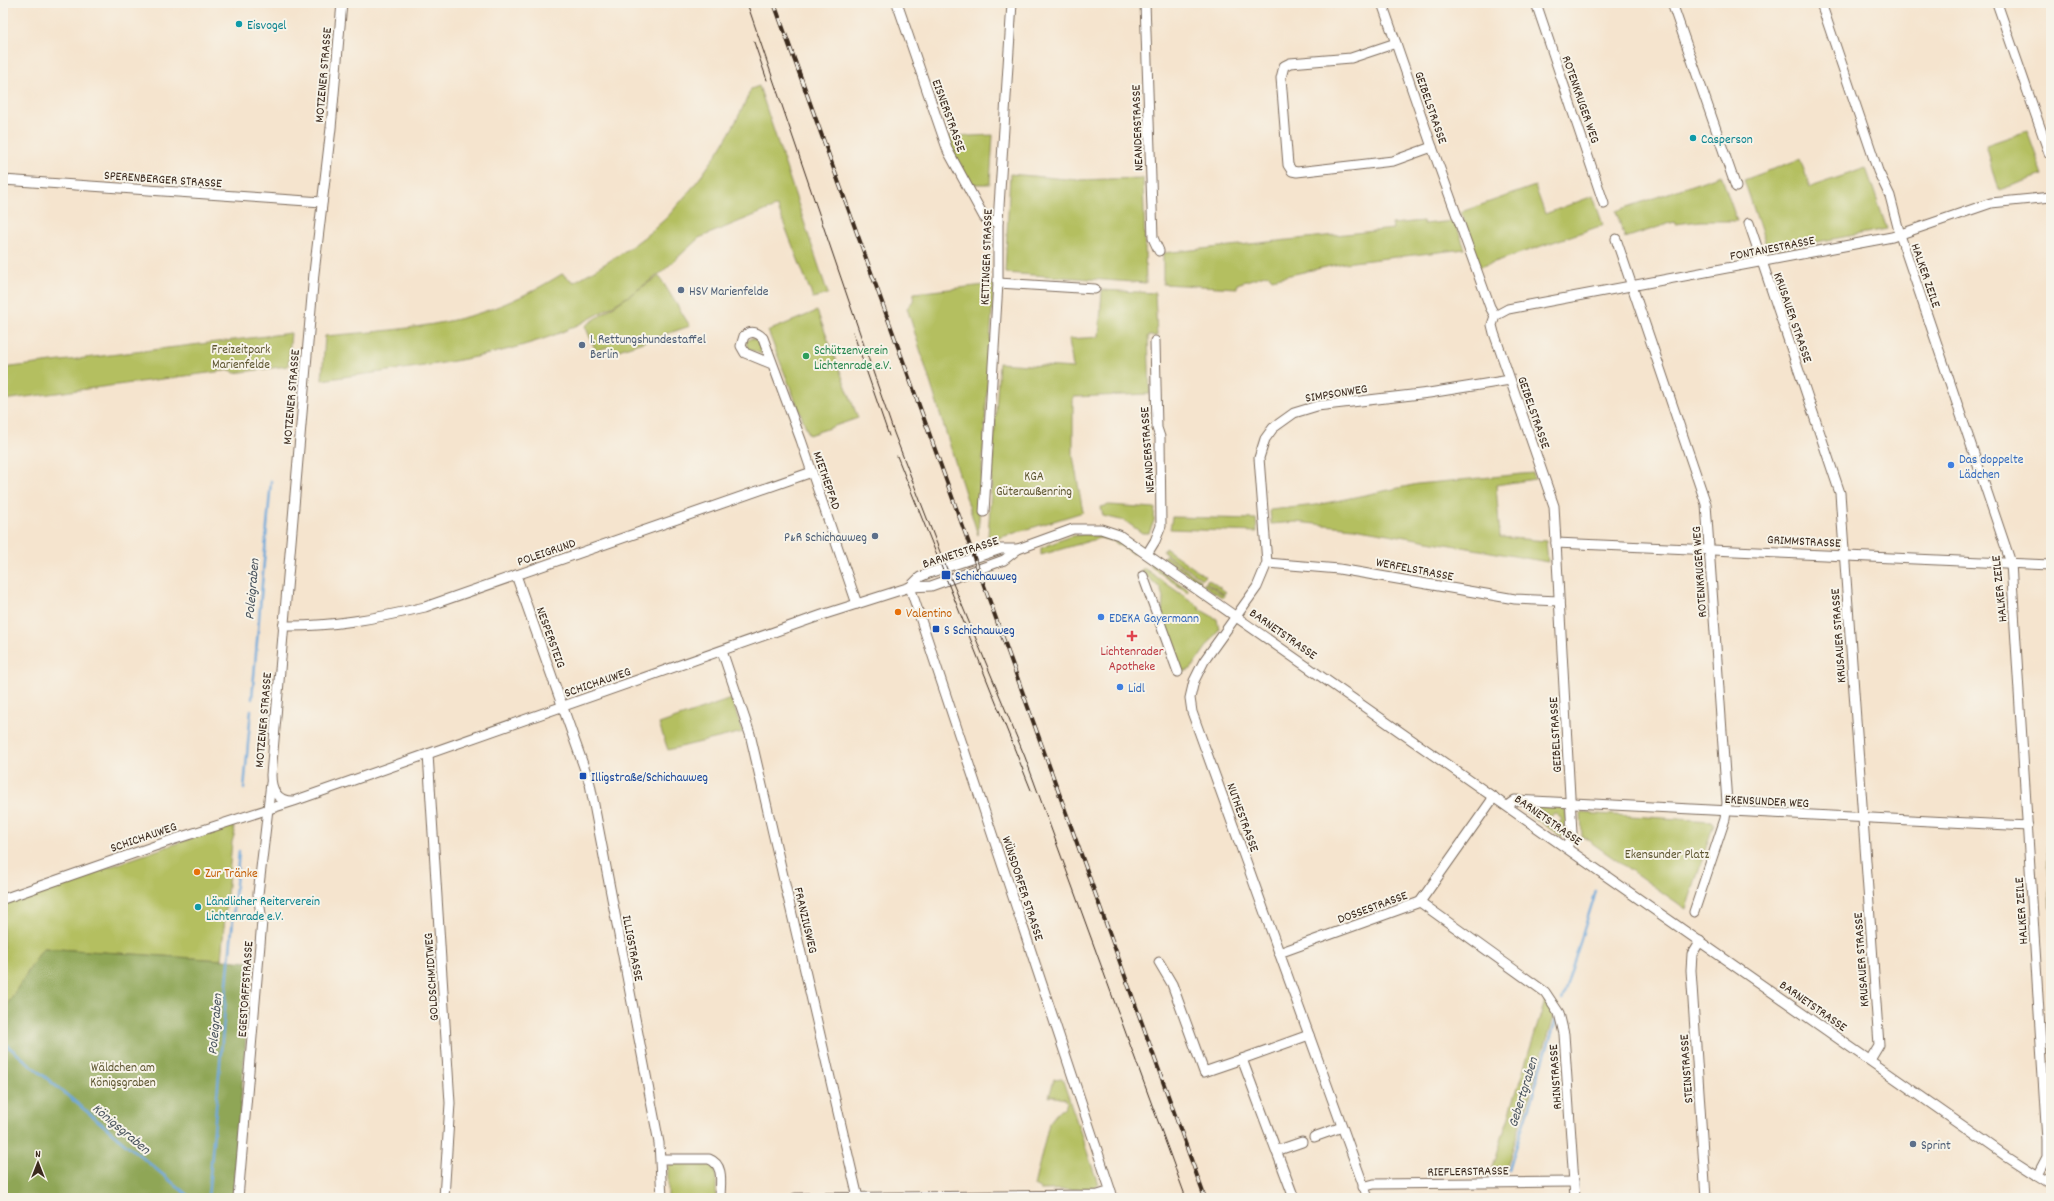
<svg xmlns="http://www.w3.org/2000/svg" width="2054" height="1201" viewBox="0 0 2054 1201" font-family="Dekko,sans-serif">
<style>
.green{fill:#b4bf61;stroke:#787440}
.forest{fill:#8fa657;stroke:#65683a}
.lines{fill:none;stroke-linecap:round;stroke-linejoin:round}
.stream{stroke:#68a5d9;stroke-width:2.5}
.minor-casing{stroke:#7c6b5c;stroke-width:11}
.minor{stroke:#fff;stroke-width:9}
.tram{stroke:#3b2a1e;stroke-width:1}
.rail-casing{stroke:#3b2a1e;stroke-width:4}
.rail{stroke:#f7f3e8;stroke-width:2.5;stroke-dasharray:8;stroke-linecap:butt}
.culture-dot{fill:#0f9aa8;stroke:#f7f3e8;stroke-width:1.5}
.service-dot{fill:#5c6f8a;stroke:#f7f3e8;stroke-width:1.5}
.leisure-dot{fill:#2e9e5b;stroke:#f7f3e8;stroke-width:1.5}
.shop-dot{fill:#3f7fe0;stroke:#f7f3e8;stroke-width:1.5}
.transit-dot{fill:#1a4fb4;stroke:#f7f3e8;stroke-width:1.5}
.food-dot{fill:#e8710a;stroke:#f7f3e8;stroke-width:1.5}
.health-dot{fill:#e0444e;stroke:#f7f3e8;stroke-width:1.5}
.labels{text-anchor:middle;stroke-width:4;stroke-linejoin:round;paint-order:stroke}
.culture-label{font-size:13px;fill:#0d838f;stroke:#f7f3e8;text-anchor:start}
.street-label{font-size:13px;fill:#3b2a1e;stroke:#f7f3e8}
.service-label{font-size:13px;fill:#4e5e75;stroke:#f7f3e8;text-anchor:start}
.park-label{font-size:13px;fill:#5f5732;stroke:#f7f3e8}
.leisure-label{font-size:13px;fill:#27864d;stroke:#f7f3e8;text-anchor:start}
.shop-label{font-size:13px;fill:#366cbe;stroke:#f7f3e8;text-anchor:start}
.transit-label{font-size:13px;fill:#164399;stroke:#f7f3e8;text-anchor:start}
.food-label{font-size:13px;fill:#c56008;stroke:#f7f3e8;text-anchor:start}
.health-label{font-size:13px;fill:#be3a42;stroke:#f7f3e8}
.water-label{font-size:14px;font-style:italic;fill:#4b555f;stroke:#f7f3e8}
</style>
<rect width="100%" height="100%" fill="#f7f3e8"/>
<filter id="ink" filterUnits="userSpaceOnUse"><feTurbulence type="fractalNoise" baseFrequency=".025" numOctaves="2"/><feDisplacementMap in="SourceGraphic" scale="8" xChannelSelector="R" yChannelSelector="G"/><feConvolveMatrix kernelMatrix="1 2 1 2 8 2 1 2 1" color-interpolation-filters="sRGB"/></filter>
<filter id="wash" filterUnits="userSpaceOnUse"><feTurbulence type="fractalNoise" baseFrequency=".012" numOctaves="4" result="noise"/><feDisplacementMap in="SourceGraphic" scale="16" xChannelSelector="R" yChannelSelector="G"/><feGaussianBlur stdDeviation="0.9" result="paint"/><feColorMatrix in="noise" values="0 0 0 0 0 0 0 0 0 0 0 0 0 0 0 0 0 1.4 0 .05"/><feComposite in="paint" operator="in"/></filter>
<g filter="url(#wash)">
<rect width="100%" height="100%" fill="#f5e4ce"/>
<g class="green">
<path d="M759,86L828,294L813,298L777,206L699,238L662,272L630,295L659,276L690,326L610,353L608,347L596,351L585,326L630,295C603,312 576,328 546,338C474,363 397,369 322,380L325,336C381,331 441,328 494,308C518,299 541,287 562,274L574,282C605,264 638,245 664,220C671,214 676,206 682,200C711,166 734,130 751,89Z"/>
<path d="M2027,131L2043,175L1999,190L1986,145Z"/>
<path d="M993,135L990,184H970L952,150L948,137Z"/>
<path d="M1800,159L1810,187L1866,168L1887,229L1768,251L1744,180Z"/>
<path d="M1010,174L1077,180L1143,178L1146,283L1005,273Z"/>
<path d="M1721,175L1737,221H1701L1675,224L1674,222L1625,238L1616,211Z"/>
<path d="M1535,186L1545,214L1593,196L1603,225L1480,267L1461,212Z"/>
<path d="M1423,221L1424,224L1455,221L1465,249L1344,263L1272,279L1268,274L1237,284V288L1163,284V253L1393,229L1392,224Z"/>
<path d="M994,284L993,297L978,535L907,308L913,301L914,293Z"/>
<path d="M1102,290L1155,293L1157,336H1148L1150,394L1073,397V456L1083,512L992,540L988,537L999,363L1073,368L1069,339L1099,337Z"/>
<path d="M817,311L858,418L809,435L768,331Z"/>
<path d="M291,333L288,366L234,373L231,370L3,400V368Z"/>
<path d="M751,338L758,341L762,354L748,349L746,342Z"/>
<path d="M1533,473L1535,479L1496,485L1500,537L1546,541L1548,562L1354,528L1296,522L1271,524L1270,510L1316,505L1418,484Z"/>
<path d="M1109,505L1155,508L1154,521L1149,533H1142L1125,521L1103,516L1101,507Z"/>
<path d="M1172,517L1256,519L1257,532L1170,529Z"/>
<path d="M1084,534L1111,538L1134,552L1133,554L1113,541L1100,538L1041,555V548L1068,537Z"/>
<path d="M1165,548L1205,576L1202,579L1163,552Z"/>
<path d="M1165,555L1201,581L1200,583L1163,557Z"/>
<path d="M1151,564L1189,590L1187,592L1150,566Z"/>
<path d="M1142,569H1145L1200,607L1199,609L1217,619L1219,629L1191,669L1181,673L1162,621L1163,597L1160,588L1141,571Z"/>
<path d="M1208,579L1226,592L1224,594L1206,582Z"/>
<path d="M1205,583L1225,596L1223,598L1203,585Z"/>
<path d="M731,699L743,732L668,750L659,724Z"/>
<path d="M1525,806H1532L1568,831V836Z"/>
<path d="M1535,807L1565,808L1568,829L1559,823L1562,819L1554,813L1551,817Z"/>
<path d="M1528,810L1564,835L1562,837L1526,812Z"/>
<path d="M1581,813L1712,821L1714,823L1686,909L1582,836Z"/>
<path d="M232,824L235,832L232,842L221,960L43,948L3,1011V904Z"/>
<path d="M2051,846V908L2047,847Z"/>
<path d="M1545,1001L1554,1017L1504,1176H1490Z"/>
<path d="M1062,1078L1098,1184L1092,1189L1041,1190L1034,1186L1049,1123L1060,1109L1065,1108L1067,1102L1065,1099L1051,1096L1049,1097L1054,1079Z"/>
<path d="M672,1163C684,1163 712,1157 715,1172C717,1180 716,1190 716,1198H668V1166Z"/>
</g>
<path class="forest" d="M43,948L252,962L233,1198H3V1011Z"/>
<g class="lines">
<g class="stream">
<path d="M252,699L271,481"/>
<path d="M244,789L251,710"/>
<path d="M1562,1000L1596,891"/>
<path d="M3,1042L191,1198"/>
<path d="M1509,1170L1556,1020"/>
<path d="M208,1198L239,851"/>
</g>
</g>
</g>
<g filter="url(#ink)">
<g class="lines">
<g class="minor-casing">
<g id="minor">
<path d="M897,3L948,151L984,217L988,221L998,222"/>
<path d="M1145,3L1153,238L1159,251"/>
<path d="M1382,3L1432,147L1490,307L1495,316L1492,325L1494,333L1554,506L1572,833L1567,848"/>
<path d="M1536,3L1604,204"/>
<path d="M1672,3L1736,187"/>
<path d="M1821,3L1878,171L1890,196L1900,235L2011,563L2047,1141V1157L2037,1176"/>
<path d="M1997,3L2049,153"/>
<path d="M1396,43L1351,58L1290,63L1284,66L1281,78L1288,165L1292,171L1297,172L1393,161L1432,147"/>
<path d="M3,180L322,202"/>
<path d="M1749,223L1840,493L1879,1045L1870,1060"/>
<path d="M1616,239L1706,504L1727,803L1725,819L1694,912"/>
<path d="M998,283L1095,289"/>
<path d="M1495,316L1508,309L1892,237L1991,203L2051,197"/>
<path d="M772,364L745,353L741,346L744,336C751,330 757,332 763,338L801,440L857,604"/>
<path d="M984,512L998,283V222L1012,3"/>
<path d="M1556,543L2051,565"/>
<path d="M1147,554L1155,541L1161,526L1160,437L1157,428L1155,341"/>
<path d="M1267,563L1339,569L1515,599L1559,601"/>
<path d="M516,575L590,784L659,1143L662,1198"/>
<path d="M1143,576L1178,672"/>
<path d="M910,587L920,577L929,573L1001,549H1018L1073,529H1101L1119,535L2006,1156L2051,1185"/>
<path d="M910,587L1113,1198"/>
<path d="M283,626C331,627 378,618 425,607L812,472"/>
<path d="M722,651L750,734L858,1198"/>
<path d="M428,754L450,1103L444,1198"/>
<path d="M292,801C276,801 271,789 271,775L314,273L331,128L342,3"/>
<path d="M1507,806L1515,800L2028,826"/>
<path d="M3,899L172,840L294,801L822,615L910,587L931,586L993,564L1004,560L1018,549"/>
<path d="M1420,902L1545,992L1559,1013L1564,1034L1575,1198"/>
<path d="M1700,941L1692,954L1691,970L1706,1198"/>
<path d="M1279,953L1420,902L1494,797"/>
<path d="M1159,962L1172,984L1204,1072L1242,1059"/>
<path d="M1314,1137L1342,1127"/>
<path d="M1276,1151L1302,1142"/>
<path d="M661,1159H709C725,1165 720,1184 720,1198"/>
<path d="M1363,1187L1374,1184L1574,1182"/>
<path d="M238,1198L262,921L258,894L271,783"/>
<path d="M795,1198L1098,1195L1111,1191"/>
<path d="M1294,1198L1242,1059L1309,1035"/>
<path d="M1368,1198L1192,712L1190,698L1194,681L1204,661L1257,587L1267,563L1259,458L1265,439L1273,428L1294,413L1317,406L1429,393L1510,380"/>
</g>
</g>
<use href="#minor" class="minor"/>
<g class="tram">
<path d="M747,3L894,433L942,557L1025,757L1186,1198"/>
<path d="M754,42L767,80"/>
<path d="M853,332L889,436"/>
<path d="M897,456L1031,790"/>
</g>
<g class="rail-casing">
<path id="rail" d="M774,3L1205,1198"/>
</g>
<use href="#rail" class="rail"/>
</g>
</g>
<g class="culture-dot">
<circle cx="239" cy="24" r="4"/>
<circle cx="1693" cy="138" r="4"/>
<circle cx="198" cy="907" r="4"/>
</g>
<g class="service-dot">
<circle cx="681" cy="290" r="4"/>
<circle cx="582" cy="345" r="4"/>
<circle cx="875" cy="536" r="4"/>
<circle cx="1913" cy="1144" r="4"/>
</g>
<circle class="leisure-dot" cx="806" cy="356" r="4"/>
<g class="shop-dot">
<circle cx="1951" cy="465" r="4"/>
<circle cx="1101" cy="617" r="4"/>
<circle cx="1120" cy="687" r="4"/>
</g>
<g class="transit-dot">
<rect x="941" y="570" width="10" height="10" rx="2"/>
<rect x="932" y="625" width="8" height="8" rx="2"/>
<rect x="579" y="772" width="8" height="8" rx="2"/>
</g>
<g class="food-dot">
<circle cx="898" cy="612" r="4"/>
<circle cx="197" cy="872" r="4"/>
</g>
<path class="health-dot" d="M1130 630h4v4h4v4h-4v4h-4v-4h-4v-4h4z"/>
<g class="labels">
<g class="culture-label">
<text x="247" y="29">Eisvogel</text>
<text x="1701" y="143">Casperson</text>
<text x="206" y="905">Ländlicher Reiterverein<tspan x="206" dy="15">Lichtenrade e.V.</tspan></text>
</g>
<g class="street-label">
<text transform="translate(322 75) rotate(-85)" y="5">MOTZENER STRASSE</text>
<text transform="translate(1582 99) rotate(71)" y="5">ROTENKRUGER WEG</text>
<text transform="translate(1432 107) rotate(71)" y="5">GEIBELSTRASSE</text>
<text transform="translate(950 115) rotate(70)" y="5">EISNERSTRASSE</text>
<text transform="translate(1136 128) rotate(-92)" y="5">NEANDERSTRASSE</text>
<text transform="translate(163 178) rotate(4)" y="5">SPERENBERGER STRASSE</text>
<text transform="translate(1772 247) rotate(-11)" y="5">FONTANESTRASSE</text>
<text transform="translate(985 257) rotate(-88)" y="5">KETTINGER STRASSE</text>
<text transform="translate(1927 275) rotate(71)" y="5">HALKER ZEILE</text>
<text transform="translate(1794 317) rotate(71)" y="5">KRUSAUER STRASSE</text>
<text transform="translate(1336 392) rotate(-9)" y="5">SIMPSONWEG</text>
<text transform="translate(290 397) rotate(-85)" y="5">MOTZENER STRASSE</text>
<text transform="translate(1535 412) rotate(71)" y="5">GEIBELSTRASSE</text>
<text transform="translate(1146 450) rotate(-94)" y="5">NEANDERSTRASSE</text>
<text transform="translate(828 480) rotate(71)" y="5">MIETHEPFAD</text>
<text transform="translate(1804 540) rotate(3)" y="5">GRIMMSTRASSE</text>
<text transform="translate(546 551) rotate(-19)" y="5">POLEIGRUND</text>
<text transform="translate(960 551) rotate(-18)" y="5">BARNETSTRASSE</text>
<text transform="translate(1415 568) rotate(11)" y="5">WERFELSTRASSE</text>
<text transform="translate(1698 572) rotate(-94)" y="5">ROTENKRUGER WEG</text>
<text transform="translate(1998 589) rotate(-96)" y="5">HALKER ZEILE</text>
<text transform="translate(1284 633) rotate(35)" y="5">BARNETSTRASSE</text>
<text transform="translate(1837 636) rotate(-94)" y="5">KRUSAUER STRASSE</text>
<text transform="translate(552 637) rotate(70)" y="5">NESPERSTEIG</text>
<text transform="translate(597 681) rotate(-19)" y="5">SCHICHAUWEG</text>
<text transform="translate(262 720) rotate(-85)" y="5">MOTZENER STRASSE</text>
<text transform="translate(1554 735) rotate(-93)" y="5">GEIBELSTRASSE</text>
<text transform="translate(1767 800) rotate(3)" y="5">EKENSUNDER WEG</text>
<text transform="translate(1244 817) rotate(70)" y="5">NUTHESTRASSE</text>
<text transform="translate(1549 819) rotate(35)" y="5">BARNETSTRASSE</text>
<text transform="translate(143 836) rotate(-19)" y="5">SCHICHAUWEG</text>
<text transform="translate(1024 888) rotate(72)" y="5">WÜNSDORFER STRASSE</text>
<text transform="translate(1372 906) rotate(-20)" y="5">DOSSESTRASSE</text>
<text transform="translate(2020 911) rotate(-94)" y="5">HALKER ZEILE</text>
<text transform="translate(807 920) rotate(77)" y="5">FRANZIUSWEG</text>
<text transform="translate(634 948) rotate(79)" y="5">ILLIGSTRASSE</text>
<text transform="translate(1860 960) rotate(-94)" y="5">KRUSAUER STRASSE</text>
<text transform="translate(430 977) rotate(-94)" y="5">GOLDSCHMIDTWEG</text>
<text transform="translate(244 989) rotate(-86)" y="5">EGESTORFFSTRASSE</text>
<text transform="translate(1814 1005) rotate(35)" y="5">BARNETSTRASSE</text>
<text transform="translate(1685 1069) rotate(-94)" y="5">STEINSTRASSE</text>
<text transform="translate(1554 1077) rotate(-94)" y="5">RHINSTRASSE</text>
<text transform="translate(1468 1170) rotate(-1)" y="5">RIEFLERSTRASSE</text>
</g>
<g class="service-label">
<text x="689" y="295">HSV Marienfelde</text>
<text x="590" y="343">1. Rettungshundestaffel<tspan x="590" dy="15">Berlin</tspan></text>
<text x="867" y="541" text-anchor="end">P&amp;R Schichauweg</text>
<text x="1921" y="1149">Sprint</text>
</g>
<g class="park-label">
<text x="241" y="353">Freizeitpark<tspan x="241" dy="15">Marienfelde</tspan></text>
<text x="1034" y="480">KGA<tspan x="1034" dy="15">Güteraußenring</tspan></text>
<text x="1667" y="858">Ekensunder Platz</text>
<text x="123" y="1071">Wäldchen am<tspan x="123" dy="15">Königsgraben</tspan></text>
</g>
<g class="leisure-label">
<text x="814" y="354">Schützenverein<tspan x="814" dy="15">Lichtenrade e.V.</tspan></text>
</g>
<g class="shop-label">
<text x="1959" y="463">Das doppelte<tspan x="1959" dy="15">Lädchen</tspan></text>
<text x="1109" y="622">EDEKA Gayermann</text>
<text x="1128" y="692">Lidl</text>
</g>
<g class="transit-label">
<text x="955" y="580">Schichauweg</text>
<text x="944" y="634">S Schichauweg</text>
<text x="591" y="781">Illigstraße/Schichauweg</text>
</g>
<g class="food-label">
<text x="906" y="617">Valentino</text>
<text x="205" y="877">Zur Tränke</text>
</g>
<g class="health-label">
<text x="1132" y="655">Lichtenrader<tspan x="1132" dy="15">Apotheke</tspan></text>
</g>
<g class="water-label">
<text transform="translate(251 589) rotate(-85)" y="5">Poleigraben</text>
<text transform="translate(214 1024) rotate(-85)" y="5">Poleigraben</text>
<text transform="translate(1522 1092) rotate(-73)" y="5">Gebertgraben</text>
<text transform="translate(122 1128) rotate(40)" y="5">Königsgraben</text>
</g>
</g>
<rect width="2054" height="1201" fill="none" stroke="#f7f3e8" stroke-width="16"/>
<g transform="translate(38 1163)" stroke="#f7f3e8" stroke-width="3" paint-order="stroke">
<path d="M0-3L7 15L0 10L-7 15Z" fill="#3b2a1e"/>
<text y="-6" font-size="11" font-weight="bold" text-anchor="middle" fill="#3b2a1e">N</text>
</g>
</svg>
